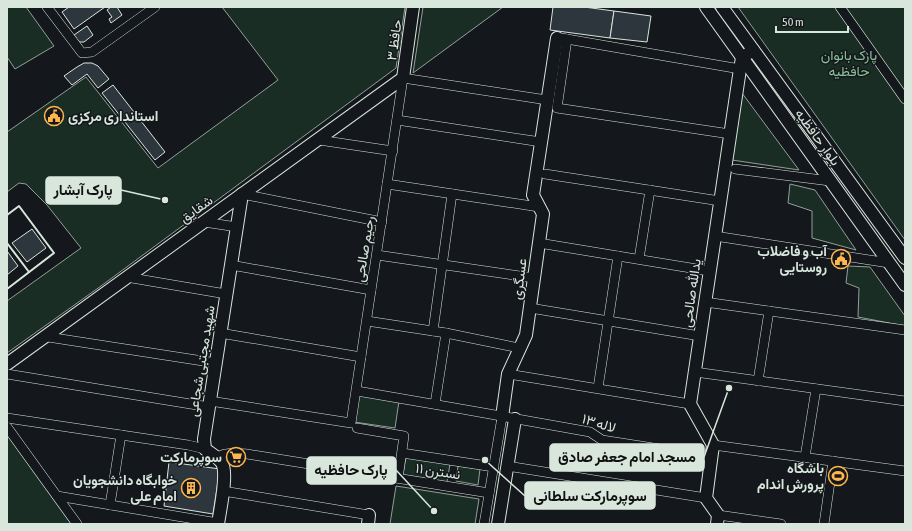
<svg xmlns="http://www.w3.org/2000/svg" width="912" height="531" viewBox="0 0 912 531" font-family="'Asap Condensed',Vazirmatn,sans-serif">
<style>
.green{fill:#1a2d24;stroke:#939e99}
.building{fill:#2c363c;stroke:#d8e6dc}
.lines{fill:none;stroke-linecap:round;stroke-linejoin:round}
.street-casing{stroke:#d8e6dc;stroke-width:10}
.secondary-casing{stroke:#d8e6dc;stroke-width:14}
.street{stroke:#14181c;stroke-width:9}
.secondary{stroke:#14181c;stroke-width:12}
.wall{stroke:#d8e6dc;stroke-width:2}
.labels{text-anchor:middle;stroke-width:3;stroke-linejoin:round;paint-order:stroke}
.street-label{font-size:14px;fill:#d8e6dc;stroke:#14181c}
.park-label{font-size:14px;fill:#8ac095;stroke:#14181c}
.poi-label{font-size:14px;font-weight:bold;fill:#d8e6dc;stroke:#14181c;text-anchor:end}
.leader{fill:none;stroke:#d8e6dc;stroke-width:1.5}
.callout-dot{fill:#d8e6dc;stroke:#14181c;stroke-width:1.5}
.callout{fill:#d8e6dc;stroke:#d8e6dc;stroke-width:1.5}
.callout-label{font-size:15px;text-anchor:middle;font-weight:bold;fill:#111}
</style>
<rect width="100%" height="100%" fill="#14181c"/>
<g class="green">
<path d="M7,7H26L54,46L15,69L7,57Z"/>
<path d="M222,7H405L396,68L101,286L7,353V301L81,248L47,205L26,184L19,183L7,192V132L86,77L158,168L278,80Z"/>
<path d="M423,7H503L413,73Z"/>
<path d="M738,7H905V240Z"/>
<path d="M742,93L799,170L732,160Z"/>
<path d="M790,184L815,190L856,250L812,238V211L788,203Z"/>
<path d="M848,266L870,267L905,316V326L858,317L859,288L846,283Z"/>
<path d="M358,395L399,401L395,428L354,422Z"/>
<path d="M7,435L71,524H7Z"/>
<path d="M406,457L450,464L447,482L403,475Z"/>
<path d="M458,466L480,469L478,485L456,481Z"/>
<path d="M396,486L479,499L475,524H390Z"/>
</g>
<g class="building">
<path d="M69,7H105L74,29L62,12Z"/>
<path d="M111,7H117L122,15L111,23L109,19L112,17L107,10Z"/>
<path d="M553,7H584L614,11L610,38L550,30Z"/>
<path d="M614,11L651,16L647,42L610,38Z"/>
<path d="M87,26L93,35L84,42H79L74,35Z"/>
<path d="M84,63H92L98,66L109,79L98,88L87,74L72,85L64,76L77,67Z"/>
<path d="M113,85L165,152L155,160L102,93Z"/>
<path d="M32,229L46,248L27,262L12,243Z"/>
<path d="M7,251L18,266L7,275Z"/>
<path d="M169,462L220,469L213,514L164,506Z"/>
</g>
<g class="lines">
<g class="street-casing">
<g id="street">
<path d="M47,7L82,53L92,52L155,7"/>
<path d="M840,7L905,99"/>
<path d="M561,38L740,69"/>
<path d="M567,39L557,108L730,134"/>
<path d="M397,120L541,142"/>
<path d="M319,140L393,151"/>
<path d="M735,169L830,181"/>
<path d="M545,174L720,201"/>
<path d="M387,184L539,207"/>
<path d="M242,194L382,222"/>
<path d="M204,222L237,227"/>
<path d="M715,236L889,263"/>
<path d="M545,244L709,271"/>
<path d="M377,255L534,278"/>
<path d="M639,259L650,190"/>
<path d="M231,265L371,290"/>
<path d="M130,275L132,278L226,294"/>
<path d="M705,302L905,330"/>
<path d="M530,308L700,336"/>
<path d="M367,321L446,333L519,348"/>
<path d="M433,331L452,194"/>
<path d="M220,333L361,357"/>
<path d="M47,335L48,337L216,363"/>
<path d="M695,372L905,401"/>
<path d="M7,374L209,407"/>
<path d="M508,374L690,404"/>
<path d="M758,381L769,311"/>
<path d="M598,388L618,256"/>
<path d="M357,391C435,404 512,418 590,432L602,440L711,457"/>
<path d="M210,401L351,423L403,78L547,100"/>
<path d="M435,404L446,333"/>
<path d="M7,418L188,445L205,449"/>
<path d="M7,427L77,524"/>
<path d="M357,428L404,436L398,478"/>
<path d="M713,445L905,471"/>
<path d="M402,453L494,467"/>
<path d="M217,457C227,452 235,453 247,454L489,493"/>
<path d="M805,457L816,389"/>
<path d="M507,466L706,498"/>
<path d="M223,491L369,515"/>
<path d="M57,496L218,523"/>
<path d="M110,505L121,435"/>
<path d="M718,515L781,524"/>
<path d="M484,524L502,417"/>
<path d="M824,524L833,461"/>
</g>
</g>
<g class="secondary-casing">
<g id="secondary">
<path d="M706,7L905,285"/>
<path d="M722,7L905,258"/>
<path d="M7,364L403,78L413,7"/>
<path d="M502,417L508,374L526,335L543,214L533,195L557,38"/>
<path d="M218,524C220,510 228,474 222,463C218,457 210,453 205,449L204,439L242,194"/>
<path d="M368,524L369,515"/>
<path d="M498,524L515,419"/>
<path d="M717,524L718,515L706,498L713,445L690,404L740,69L742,58L753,50"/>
</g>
</g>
<use href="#street" class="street"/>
<use href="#secondary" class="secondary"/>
<g class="wall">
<path d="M7,215L19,206L54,253L7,289"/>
<path d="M7,243L29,272"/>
</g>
</g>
<defs>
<g id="civic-ring" transform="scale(1)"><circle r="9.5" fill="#14181c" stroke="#ffb74d" stroke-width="1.5"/><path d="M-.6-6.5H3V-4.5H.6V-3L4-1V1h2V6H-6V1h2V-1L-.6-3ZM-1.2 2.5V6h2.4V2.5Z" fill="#ffb74d"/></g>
<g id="supermarket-ring" transform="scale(1)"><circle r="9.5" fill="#14181c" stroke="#ffb74d" stroke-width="1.5"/><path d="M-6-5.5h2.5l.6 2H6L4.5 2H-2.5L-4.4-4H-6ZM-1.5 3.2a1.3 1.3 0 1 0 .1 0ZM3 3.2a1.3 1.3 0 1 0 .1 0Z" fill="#ffb74d"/></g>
<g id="stadium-ring" transform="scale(1)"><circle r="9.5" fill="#14181c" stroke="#ffb74d" stroke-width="1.5"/><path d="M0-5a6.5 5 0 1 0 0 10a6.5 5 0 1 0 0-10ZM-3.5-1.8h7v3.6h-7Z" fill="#ffb74d"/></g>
<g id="building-ring" transform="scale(1)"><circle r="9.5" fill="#14181c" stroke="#ffb74d" stroke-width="1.5"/><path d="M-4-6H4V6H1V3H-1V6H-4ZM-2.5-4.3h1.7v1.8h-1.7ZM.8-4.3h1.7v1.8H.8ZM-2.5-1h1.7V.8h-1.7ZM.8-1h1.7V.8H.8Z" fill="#ffb74d"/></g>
</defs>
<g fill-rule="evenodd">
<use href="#civic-ring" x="54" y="116"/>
<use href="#civic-ring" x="841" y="259"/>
<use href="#supermarket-ring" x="236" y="457"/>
<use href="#stadium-ring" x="838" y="476"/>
<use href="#building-ring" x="191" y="488"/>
</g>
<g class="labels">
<g class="street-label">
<text transform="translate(394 40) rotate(-82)" y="5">حافظ ۳</text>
<text transform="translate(818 137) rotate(54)" y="5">بلوار حافظیه</text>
<text transform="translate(196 209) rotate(-36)" y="5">شقایق</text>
<text transform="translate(364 249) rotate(-81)" y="5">رحیم صالحی</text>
<text transform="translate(519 279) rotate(-82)" y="5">عسگری</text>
<text transform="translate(691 293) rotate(-82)" y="5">یدالله صالحی</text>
<text transform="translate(201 361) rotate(-81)" y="5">شهید مجتبی شجاعی</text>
<text transform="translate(599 423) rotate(17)" y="5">لاله ۱۳</text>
<text transform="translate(438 471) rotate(9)" y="5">نسترن ۱۱</text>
</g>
<g class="park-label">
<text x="849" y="60">پارک بانوان<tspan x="849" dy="16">حافظیه</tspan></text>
</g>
<g class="poi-label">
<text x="68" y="121" text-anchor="start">استانداری مرکزی</text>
<text x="827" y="256">آب و فاضلاب<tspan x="827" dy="16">روستایی</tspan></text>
<text x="222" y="462">سوپرمارکت</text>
<text x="824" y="473">باشگاه<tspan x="824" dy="16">پرورش اندام</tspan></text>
<text x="177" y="485">خوابگاه دانشجویان<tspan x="177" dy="16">امام علی</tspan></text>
</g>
</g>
<path class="leader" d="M165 200L121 190M729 388L704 457M434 511L396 470M485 460L525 496"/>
<g class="callout-dot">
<circle cx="165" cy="200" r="4"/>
<circle cx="729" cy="388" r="4"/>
<circle cx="434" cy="511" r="4"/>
<circle cx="485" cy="460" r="4"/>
</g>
<g class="callout">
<rect x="46" y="177" width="75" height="27" rx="4"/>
<rect x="550" y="444" width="154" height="27" rx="4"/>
<rect x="307" y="457" width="89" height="27" rx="4"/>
<rect x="525" y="482" width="130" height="27" rx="4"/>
</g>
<g class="callout-label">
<text x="83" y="195">پارک آبشار</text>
<text x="627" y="462">مسجد امام جعفر صادق</text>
<text x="351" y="475">پارک حافظیه</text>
<text x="590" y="501">سوپرمارکت سلطانی</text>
</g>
<rect width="912" height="531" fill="none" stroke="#d8e6dc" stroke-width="16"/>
<path d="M776 26v6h72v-6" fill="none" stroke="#d8e6dc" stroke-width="2"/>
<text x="782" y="26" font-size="12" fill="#d8e6dc" stroke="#14181c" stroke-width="3" paint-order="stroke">50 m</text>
</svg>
